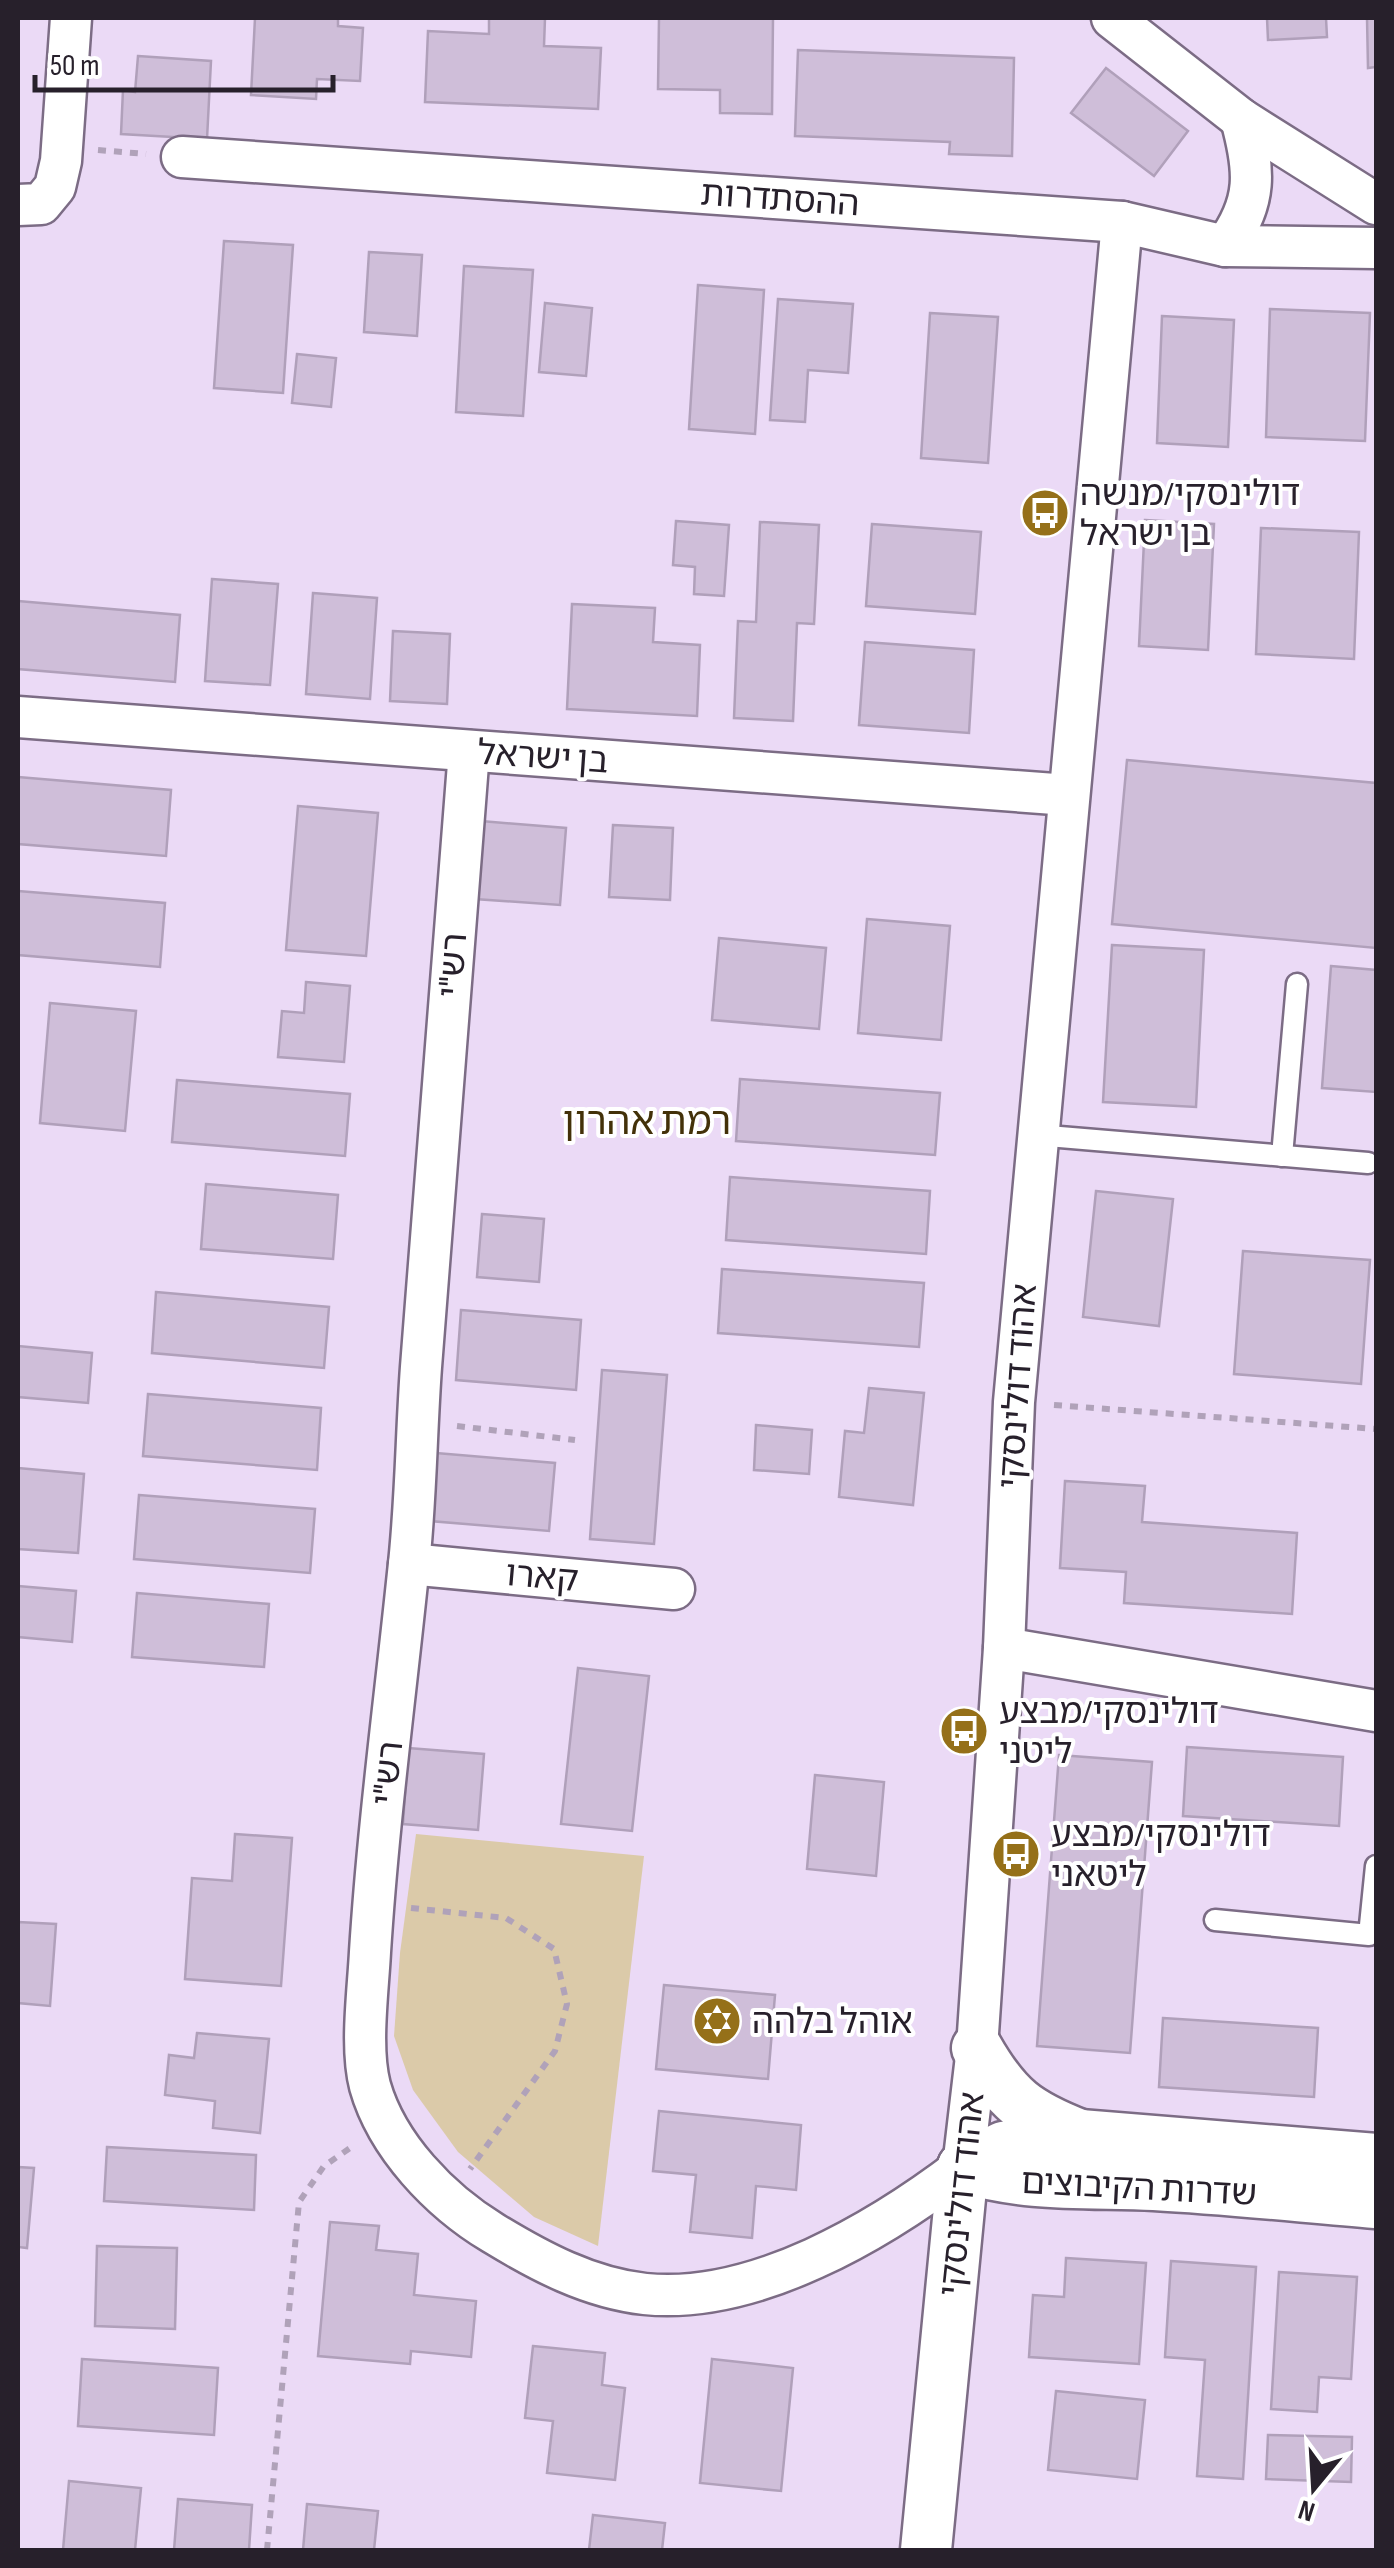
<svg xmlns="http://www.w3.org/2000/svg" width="1394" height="2568" viewBox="0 0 1394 2568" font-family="'Sofia Sans Condensed','Noto Sans Hebrew',sans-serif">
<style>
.green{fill:#dbcaa9}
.building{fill:#cfbed9;stroke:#b0a0ba;stroke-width:2.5}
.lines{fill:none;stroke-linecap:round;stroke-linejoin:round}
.service-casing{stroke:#7c6c85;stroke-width:25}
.minor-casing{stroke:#7c6c85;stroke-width:45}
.tertiary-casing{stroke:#7c6c85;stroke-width:55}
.path{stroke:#b0a2b9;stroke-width:6;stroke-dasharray:8 8;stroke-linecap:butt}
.service{stroke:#fff;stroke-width:20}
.minor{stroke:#fff;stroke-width:40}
.tertiary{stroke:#fff;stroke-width:50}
.labels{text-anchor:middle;stroke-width:8;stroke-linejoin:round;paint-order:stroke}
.street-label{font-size:35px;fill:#27202b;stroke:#fff}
.poi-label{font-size:35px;fill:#27202b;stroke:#fff;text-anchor:start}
.neighbourhood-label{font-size:38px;fill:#433109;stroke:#fff}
</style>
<rect width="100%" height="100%" fill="#ebdaf6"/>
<path class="green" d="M416,1834L644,1856L598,2246L534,2217L458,2152L413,2090L394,2036L400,1953Z"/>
<g class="building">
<path d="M255,18H338V26L363,28L360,81L317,79L316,99L251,95Z"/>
<path d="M489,18H545L544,46L601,48L598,109L425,102L428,31L489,34Z"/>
<path d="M659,18H773L772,114L720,113V90L658,89Z"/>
<path d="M1267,18H1326L1327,37L1268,40Z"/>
<path d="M1367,18H1376V67L1368,68Z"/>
<path d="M798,50L1014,58L1012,156L949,154L950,142L795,136Z"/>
<path d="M138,56L211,61L207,139L121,134L123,90L135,92Z"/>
<path d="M1106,68L1188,131L1154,176L1071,113Z"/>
<path d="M224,241L293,245L283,393L214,388Z"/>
<path d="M369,252L422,255L417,336L364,332Z"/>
<path d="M464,266L533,270L523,416L456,412Z"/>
<path d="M698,285L764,290L755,434L689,429Z"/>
<path d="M778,299L853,304L848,373L808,370L805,422L770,420Z"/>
<path d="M545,303L592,308L586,376L539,372Z"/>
<path d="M1270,309L1370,313L1365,441L1266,437Z"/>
<path d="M930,313L998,317L988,463L921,458Z"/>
<path d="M1162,316L1234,320L1228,447L1157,443Z"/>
<path d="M297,354L336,358L331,407L292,403Z"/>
<path d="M1145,520L1214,524L1208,650L1139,646Z"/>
<path d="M676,521L729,525L724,596L694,594L695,567L673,565Z"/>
<path d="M760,522L819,525L814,624L797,623L793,721L734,718L738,621L756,622Z"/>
<path d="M872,524L981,532L975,614L866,606Z"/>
<path d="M1261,528L1359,532L1354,659L1256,654Z"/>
<path d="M212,579L278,584L270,685L205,681Z"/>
<path d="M313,593L377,598L370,699L306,694Z"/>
<path d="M18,601L180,615L175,682L18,669Z"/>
<path d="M572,604L655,608L653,642L700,645L697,716L567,709Z"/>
<path d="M393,631L450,634L447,704L390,701Z"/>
<path d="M865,642L974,650L969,733L859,725Z"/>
<path d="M1127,760L1376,783V948L1112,924Z"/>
<path d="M18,777L171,790L166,856L18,844Z"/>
<path d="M298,806L378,813L366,956L286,950Z"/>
<path d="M481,821L566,828L560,905L475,899Z"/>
<path d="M613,825L673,828L670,900L609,897Z"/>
<path d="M18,891L165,903L160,967L18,955Z"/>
<path d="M867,919L950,926L941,1040L858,1033Z"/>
<path d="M719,938L826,948L819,1029L712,1020Z"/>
<path d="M1112,945L1204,950L1196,1107L1103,1102Z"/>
<path d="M1331,966L1376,970V1092L1322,1088Z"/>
<path d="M306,982L350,986L344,1062L278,1057L282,1011L304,1013Z"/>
<path d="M50,1003L136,1011L125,1131L40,1123Z"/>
<path d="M740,1079L940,1093L935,1155L736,1141Z"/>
<path d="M177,1080L350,1094L345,1156L172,1142Z"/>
<path d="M730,1177L930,1191L926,1254L726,1240Z"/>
<path d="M206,1184L338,1195L333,1259L201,1249Z"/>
<path d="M1096,1191L1173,1199L1159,1326L1083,1317Z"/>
<path d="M482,1214L544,1219L539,1282L477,1277Z"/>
<path d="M1243,1251L1370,1260L1361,1384L1234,1374Z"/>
<path d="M722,1269L924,1283L919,1347L718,1333Z"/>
<path d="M156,1292L329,1307L324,1368L152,1353Z"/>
<path d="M461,1310L581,1320L576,1390L456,1380Z"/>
<path d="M18,1346L92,1353L88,1403L18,1397Z"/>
<path d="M602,1370L667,1375L654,1544L590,1539Z"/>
<path d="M869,1388L924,1393L913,1505L839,1497L845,1431L864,1433Z"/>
<path d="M148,1394L321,1408L317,1470L143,1456Z"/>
<path d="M756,1425L812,1430L809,1474L754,1470Z"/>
<path d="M436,1453L555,1463L549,1531L430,1521Z"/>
<path d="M18,1468L84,1474L78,1553L18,1549Z"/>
<path d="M1065,1481L1145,1486L1142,1522L1297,1533L1292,1614L1124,1603L1126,1572L1060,1568Z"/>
<path d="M139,1495L315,1509L310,1573L134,1559Z"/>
<path d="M18,1586L76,1591L72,1642L18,1637Z"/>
<path d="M137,1593L269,1604L264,1667L132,1657Z"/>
<path d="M578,1668L649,1676L632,1831L561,1824Z"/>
<path d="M1187,1747L1343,1757L1339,1826L1183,1816Z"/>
<path d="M408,1748L484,1754L478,1830L403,1824Z"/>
<path d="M1059,1755L1152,1762L1130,2053L1037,2046Z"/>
<path d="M815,1775L884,1782L876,1876L807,1869Z"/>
<path d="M235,1834L292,1838L281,1986L185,1979L192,1878L232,1881Z"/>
<path d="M18,1922L56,1924L50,2006L18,2003Z"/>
<path d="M664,1985L775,1995L768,2079L656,2069Z"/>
<path d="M1163,2018L1318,2028L1314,2097L1159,2087Z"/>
<path d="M197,2033L269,2039L260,2133L213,2128L215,2101L165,2095L169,2055L194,2058Z"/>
<path d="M659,2111L801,2125L796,2190L756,2186L752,2238L690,2232L696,2175L653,2171Z"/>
<path d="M107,2147L256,2155L254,2210L104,2201Z"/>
<path d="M18,2167L34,2168L27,2248L18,2247Z"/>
<path d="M330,2222L379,2226L376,2250L418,2254L414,2295L476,2301L471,2357L411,2351L410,2364L318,2356Z"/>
<path d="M97,2246L177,2248L175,2329L95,2326Z"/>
<path d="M1066,2258L1146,2263L1139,2364L1029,2357L1033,2295L1064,2297Z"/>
<path d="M1171,2261L1256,2267L1243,2479L1197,2476L1205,2360L1165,2357Z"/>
<path d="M1279,2272L1357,2277L1351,2379L1319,2377L1317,2412L1271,2409Z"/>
<path d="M533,2346L605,2353L602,2385L625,2388L615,2480L547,2473L553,2421L525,2418Z"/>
<path d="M82,2359L218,2368L214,2435L78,2426Z"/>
<path d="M712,2359L793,2368L781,2491L700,2483Z"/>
<path d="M1056,2391L1145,2400L1137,2479L1048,2470Z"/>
<path d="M1268,2435L1352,2437L1351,2482L1266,2479Z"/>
<path d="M69,2481L141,2488L135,2550H63Z"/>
<path d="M178,2499L252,2505L249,2550H174Z"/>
<path d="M307,2504L378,2511L374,2550H303Z"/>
<path d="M593,2515L665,2523L662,2550H589Z"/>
</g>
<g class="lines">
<g class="service-casing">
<g id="service">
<path d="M1036,1135L1368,1163"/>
<path d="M1282,1156L1297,984"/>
<path d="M1215,1920L1369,1935L1376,1866"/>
</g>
</g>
<g class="minor-casing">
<g id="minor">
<path d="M1112,18L1241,119L1376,204"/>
<path d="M182,157L1122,222L1225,246L1376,248"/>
<path d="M18,205L41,204L55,187L61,161L71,18"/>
<path d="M1225,246C1258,202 1255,170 1241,119"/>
<path d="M18,717L1068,795"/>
<path d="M469,751C453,956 437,1162 421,1367C416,1436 416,1505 408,1573C395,1699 378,1825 370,1952C368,1992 360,2048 370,2086C387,2146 440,2201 493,2233C539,2261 589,2288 645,2294C755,2305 879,2231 963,2167L977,2048L1004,1648L1014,1402L1122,222"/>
<path d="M409,1564L674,1589"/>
<path d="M1004,1648L1376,1711"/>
</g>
</g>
<g class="tertiary-casing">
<g id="tertiary">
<path d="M977,2048C1006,2099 1026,2114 1080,2135"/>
<path d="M963,2167L1003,2147L1080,2135L1376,2159"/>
<path d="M963,2167C1025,2187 1089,2182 1154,2185C1228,2189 1302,2197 1376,2203"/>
<path d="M926,2550L963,2167"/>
</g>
</g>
<g class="path">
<path d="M98,150L146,154"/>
<path d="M1054,1405L1376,1429"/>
<path d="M457,1426L575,1440"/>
<path d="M411,1908L506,1918L554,1949L567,2004L555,2051L470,2169"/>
<path d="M267,2550L299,2202L324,2166L353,2146"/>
</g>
<use href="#service" class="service"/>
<use href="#minor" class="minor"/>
<use href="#tertiary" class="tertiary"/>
</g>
<defs>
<g id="bus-disc" transform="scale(2.5)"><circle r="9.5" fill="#957019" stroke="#fff"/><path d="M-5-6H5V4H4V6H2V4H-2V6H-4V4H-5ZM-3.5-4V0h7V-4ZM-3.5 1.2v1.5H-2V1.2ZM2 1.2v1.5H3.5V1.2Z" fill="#fff"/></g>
<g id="synagogue-disc" transform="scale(2.5)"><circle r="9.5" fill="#957019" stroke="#fff"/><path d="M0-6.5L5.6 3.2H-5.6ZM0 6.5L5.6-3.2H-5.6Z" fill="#fff"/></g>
</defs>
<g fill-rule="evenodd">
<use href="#bus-disc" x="1045" y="513"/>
<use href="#bus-disc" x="964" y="1731"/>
<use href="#bus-disc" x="1016" y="1854"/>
<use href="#synagogue-disc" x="717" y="2021"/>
</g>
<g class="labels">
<g class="street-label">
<text transform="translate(780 198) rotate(4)" y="12">ההסתדרות</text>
<text transform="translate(543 756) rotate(4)" y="12">בן ישראל</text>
<text transform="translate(452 965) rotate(-86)" y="12">רש"י</text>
<text transform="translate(1017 1386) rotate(-86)" y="12">אהוד דולינסקי</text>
<text transform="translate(542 1576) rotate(5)" y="12">קארו</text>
<text transform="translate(387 1773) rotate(-84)" y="12">רש"י</text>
<text transform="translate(1139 2187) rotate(3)" y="12">שדרות הקיבוצים</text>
<text transform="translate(961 2194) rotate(-84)" y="12">אהוד דולינסקי</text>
</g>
<g class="poi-label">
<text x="1080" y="505">דולינסקי/מנשה<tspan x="1080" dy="40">בן ישראל</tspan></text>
<text x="999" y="1723">דולינסקי/מבצע<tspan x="999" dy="40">ליטני</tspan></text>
<text x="1051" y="1846">דולינסקי/מבצע<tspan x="1051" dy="40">ליטאני</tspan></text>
<text x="752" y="2033">אוהל בלהה</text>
</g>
<g class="neighbourhood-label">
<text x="647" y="1134">רמת אהרון</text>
</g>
</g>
<rect width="1394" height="2568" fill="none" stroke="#27202b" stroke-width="40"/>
<g transform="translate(1314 2488) rotate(198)" stroke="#ffffff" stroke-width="8" paint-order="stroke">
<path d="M0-8L18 38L0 25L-18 38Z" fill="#27202b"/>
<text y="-15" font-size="28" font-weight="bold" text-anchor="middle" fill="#27202b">N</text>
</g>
<path d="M35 75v15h298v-15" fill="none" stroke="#27202b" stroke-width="5"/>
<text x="50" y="75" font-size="30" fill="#27202b" stroke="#ffffff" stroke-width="8" paint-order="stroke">50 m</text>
</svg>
